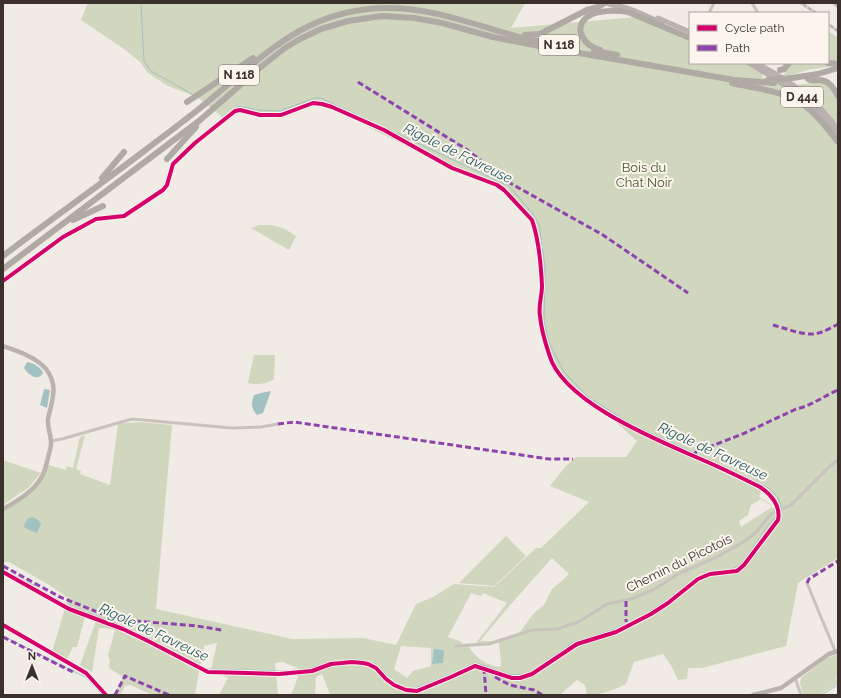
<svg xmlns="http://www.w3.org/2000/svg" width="841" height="698" font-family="Raleway,sans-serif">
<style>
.green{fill:#d1d6bf;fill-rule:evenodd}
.water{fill:#a1c2c1}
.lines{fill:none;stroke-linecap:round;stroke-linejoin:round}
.stream{stroke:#a1c2c1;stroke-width:1}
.street{stroke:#c9c3be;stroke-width:3}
.secondary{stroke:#bab3ae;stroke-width:4.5}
.primary{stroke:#b8b1ad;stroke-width:5}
.highway{stroke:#afaaa4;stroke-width:6}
.rail-casing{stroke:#b1aca8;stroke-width:2.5}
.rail{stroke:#fbf5ee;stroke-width:1;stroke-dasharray:3;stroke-linecap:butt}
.highway-bridge{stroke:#afaaa4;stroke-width:6}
.quiet{stroke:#8e44ad;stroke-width:3;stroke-dasharray:6 3;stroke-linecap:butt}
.cycleway-casing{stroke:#fbf5ee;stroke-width:6}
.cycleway{stroke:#d6006c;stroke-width:4}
.labels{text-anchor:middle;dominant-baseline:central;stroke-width:4;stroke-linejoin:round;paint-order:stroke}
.shield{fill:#fbf5ee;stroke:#756b66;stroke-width:1}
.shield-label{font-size:12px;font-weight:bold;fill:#3b302b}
.park-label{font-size:13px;fill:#4a5a2e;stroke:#fbf5ee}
.street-label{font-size:13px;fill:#3b302b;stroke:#fbf5ee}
.water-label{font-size:14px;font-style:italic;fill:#1f5a5e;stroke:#fbf5ee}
</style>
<rect width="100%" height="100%" fill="#f0ebe5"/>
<g class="green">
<path d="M88 3H525L511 28 636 17 690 40V63H744L763 71 762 77 784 86 823 82 833 89 838 88V558L798 583 786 646 702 668H688L687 679 678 680 672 667 663 654 634 662 626 684C614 690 601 695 587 695L585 685 577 680 562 693V695H330L322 674 316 677 315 695H291L298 677 297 668 283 662 275 663 278 695H219L228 678 220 674H210L217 643 204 646 195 693 199 695H153L130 685 125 686 120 695H114L123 677 109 668 110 660 108 655 115 630 105 628H99L92 672 80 665 96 621 85 616 77 647H73L67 659 52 652 68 598 51 586 9 562H3V510C23 498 43 490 48 465L66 470 67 466 73 468 80 437 85 435 76 469 81 471 80 474 110 485 118 424 138 422 172 425 156 609 292 639 363 638 396 645 416 604 433 597 454 584 494 587 536 548H541L589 502 550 486 566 466 576 457H626L637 441 602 410 572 389 560 375 549 357 540 317 543 305V246L537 228 507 188 470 174 416 149 414 150 329 107C308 101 298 116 279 118 266 119 251 115 238 112L227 121 197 97 168 86 148 73 140 62 124 49 81 20ZM763 486C772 490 776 499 776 509L772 508V505L759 497ZM761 499 772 506V507L741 527 739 521 748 515 751 505ZM552 558 569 574 563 580 552 589 544 605 533 614 520 632 494 641H480L511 604ZM471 593 481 596 483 593 507 603 476 643 462 644V642L448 637ZM499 642 501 663 500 667C486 665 477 659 469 647ZM401 646 431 648V666L413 671 407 678 394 669Z"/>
<path d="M828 31 838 38V62L828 60Z"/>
<path d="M792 63H819L833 66 807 70 795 74 784 76 785 72Z"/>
<path d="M259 225C275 225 282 226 296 236L289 250 251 228Z"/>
<path d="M254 355H275L274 379C268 384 256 385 248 383Z"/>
<path d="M3 460 41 473 28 488 3 505Z"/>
<path d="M506 536 526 556 494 586 459 583Z"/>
<path d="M838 654V676L836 677 838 684 818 695H803L800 683 801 678 825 659Z"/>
</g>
<g class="water">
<path d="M27 362C33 363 41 367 43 373 38 382 28 375 24 368Z"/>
<path d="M44 389 50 390 47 408 40 405Z"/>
<path d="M271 391 263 413 257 415C251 409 251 402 254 395L261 393Z"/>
<path d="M33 517 38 520 41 524 37 533 25 528 24 525 28 518Z"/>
<path d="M434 649 444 650 443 663 432 664Z"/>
</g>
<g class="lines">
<g class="stream">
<path d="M141 3 144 61 151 71 192 94"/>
<path d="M237 106 259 110 280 111 315 98H321L509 186 533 214 539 224 545 267 544 321 549 343 564 372 588 397 631 424 765 486C774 492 780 497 781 508"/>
<path d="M3 570 35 586"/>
<path d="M37 588 70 607 108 620 146 637 206 669 283 671 308 669 326 663 354 659 366 661 376 664 393 682 404 687 414 689 456 672 474 663C494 666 510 681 531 672L572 643 615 629 644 615 670 598 697 577 709 572 732 569 736 567 744 561 767 527 780 511"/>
<path d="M3 636 87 678 102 695"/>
<path d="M821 695 838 685"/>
</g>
<g class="street">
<path d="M752 3 758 13"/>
<path d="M709 13 714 3"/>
<path d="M51 441 62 439 132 419 232 428 261 427 278 424"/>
<path d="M807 583 835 651"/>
<path d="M456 646 489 644 532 630 558 629 580 621 607 604 631 599 655 589 678 574 717 557 745 541 756 532 771 514 791 505 831 465 838 460"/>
<path d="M795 678 801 695"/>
</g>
<g class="secondary">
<path d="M835 3 838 6"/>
<path d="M3 346C17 351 36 357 46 369 59 386 52 400 48 419 47 427 51 434 51 443 51 448 49 453 48 458 46 465 45 472 41 478 34 491 16 502 3 509"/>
<path d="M3 625 86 673 106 695"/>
<path d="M753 695 781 688 829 654 838 651"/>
</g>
<g class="primary">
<path d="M607 3C611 6 614 5 619 6 634 9 648 17 662 23"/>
<path d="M658 18 690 32"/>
<path d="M749 63C786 86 814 100 838 138"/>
<path d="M756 63C788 79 818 100 838 130"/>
</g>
<g class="highway">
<path d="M525 35 540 34 587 10 598 7 605 3"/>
<path d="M600 50C585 46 572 29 587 17 597 10 616 10 628 12L690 38"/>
<path d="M594 51 617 55"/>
<path d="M828 63 838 64"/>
<path d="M780 70 784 69 789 63"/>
<path d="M792 78 818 74 838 68"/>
<path d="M808 79C812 81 814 80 818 80 829 80 833 87 838 96"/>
<path d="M732 83C754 88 783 91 801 103 816 113 827 128 838 142"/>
<path d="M187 102 253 58"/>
<path d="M167 159 196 127"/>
<path d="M102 178 124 152"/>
<path d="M73 220 103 206"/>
<path d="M3 256C51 219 100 185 148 148 169 132 191 116 211 99 267 53 306 10 384 8 428 7 470 23 512 35 528 40 544 42 559 45"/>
<path d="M3 269 199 121 262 66 285 48 300 39 321 29 348 21 382 16 414 18 442 23 493 37 539 46 734 80 774 83"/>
</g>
<defs>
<g id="rail">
<path d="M801 3 816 13"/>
<path d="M828 24 838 31"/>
</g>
</defs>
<use href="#rail" class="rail-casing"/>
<use href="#rail" class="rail"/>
<path class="highway-bridge" d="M768 80 792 78"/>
<g class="quiet">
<path d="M358 82 466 149 510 183 603 235 688 293"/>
<path d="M773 325C785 328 801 335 814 334 822 333 831 328 838 324"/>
<path d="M278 424 294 422 549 459H573"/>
<path d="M693 456 696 452 745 433 796 409C811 406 824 396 838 390"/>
<path d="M3 566 60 597 110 617 136 621 197 626 221 630"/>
<path d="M807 583 809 579 838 561"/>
<path d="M626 601V622"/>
<path d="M3 637 73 672"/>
<path d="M484 668 486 695"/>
<path d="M495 677 510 685 534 690 541 694 540 695"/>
<path d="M115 695 125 676 169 695"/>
</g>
<defs>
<g id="cycleway">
<path d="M3 281 63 237 96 219 124 216 163 190 167 185 173 164 195 143 235 111 240 110 260 115H281L313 103 322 104 332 107 384 130 452 168 497 185 504 190 532 220C539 240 541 264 542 286 542 296 538 306 540 316 541 328 545 342 549 354 562 403 662 442 705 461 724 469 742 478 760 487 771 494 781 506 778 520L744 565 737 571 710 574 698 579 668 603 651 614 616 632 577 644 532 674 520 678H512L475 666 451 677 417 691 406 690 394 685 386 679 376 668 368 664 363 663 352 662 331 664 312 671 279 674 208 672 148 641 123 629 69 609 3 572"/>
<path d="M3 625 86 673 106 695"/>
</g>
</defs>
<use href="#cycleway" class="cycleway-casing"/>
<use href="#cycleway" class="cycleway"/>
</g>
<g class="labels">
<g class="shield">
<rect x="539" y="35" width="40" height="20" rx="3"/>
<rect x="219" y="65" width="40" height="20" rx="3"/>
<rect x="781" y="87" width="42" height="20" rx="3"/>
</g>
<g class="shield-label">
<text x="559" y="45">N 118</text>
<text x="239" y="75">N 118</text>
<text x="802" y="97">D 444</text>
</g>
<g class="park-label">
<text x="644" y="167">Bois du<tspan x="644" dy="15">Chat Noir</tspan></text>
</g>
<g class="street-label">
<text transform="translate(679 563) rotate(-26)">Chemin du Picotois</text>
</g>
<g class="water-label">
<text transform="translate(458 153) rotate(26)">Rigole de Favreuse</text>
<text transform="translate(713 451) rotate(25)">Rigole de Favreuse</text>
<text transform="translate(154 632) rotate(25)">Rigole de Favreuse</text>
</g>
</g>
<rect width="841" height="698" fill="none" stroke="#3b302b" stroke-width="8"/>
<rect x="689" y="12" width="140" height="52" fill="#fbf5ee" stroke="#aea6a0"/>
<rect x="697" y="25" width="20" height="6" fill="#d6006c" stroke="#aea6a0"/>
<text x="725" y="32" font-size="12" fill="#3b302b">Cycle path</text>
<rect x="697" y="45" width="20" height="6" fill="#8e44ad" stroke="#aea6a0"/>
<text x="725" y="52" font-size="12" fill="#3b302b">Path</text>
<g transform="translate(32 666)" stroke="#fbf5ee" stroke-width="3" paint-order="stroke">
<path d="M0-3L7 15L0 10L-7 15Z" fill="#3b302b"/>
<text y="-6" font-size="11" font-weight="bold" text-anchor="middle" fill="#3b302b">N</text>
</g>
</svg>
